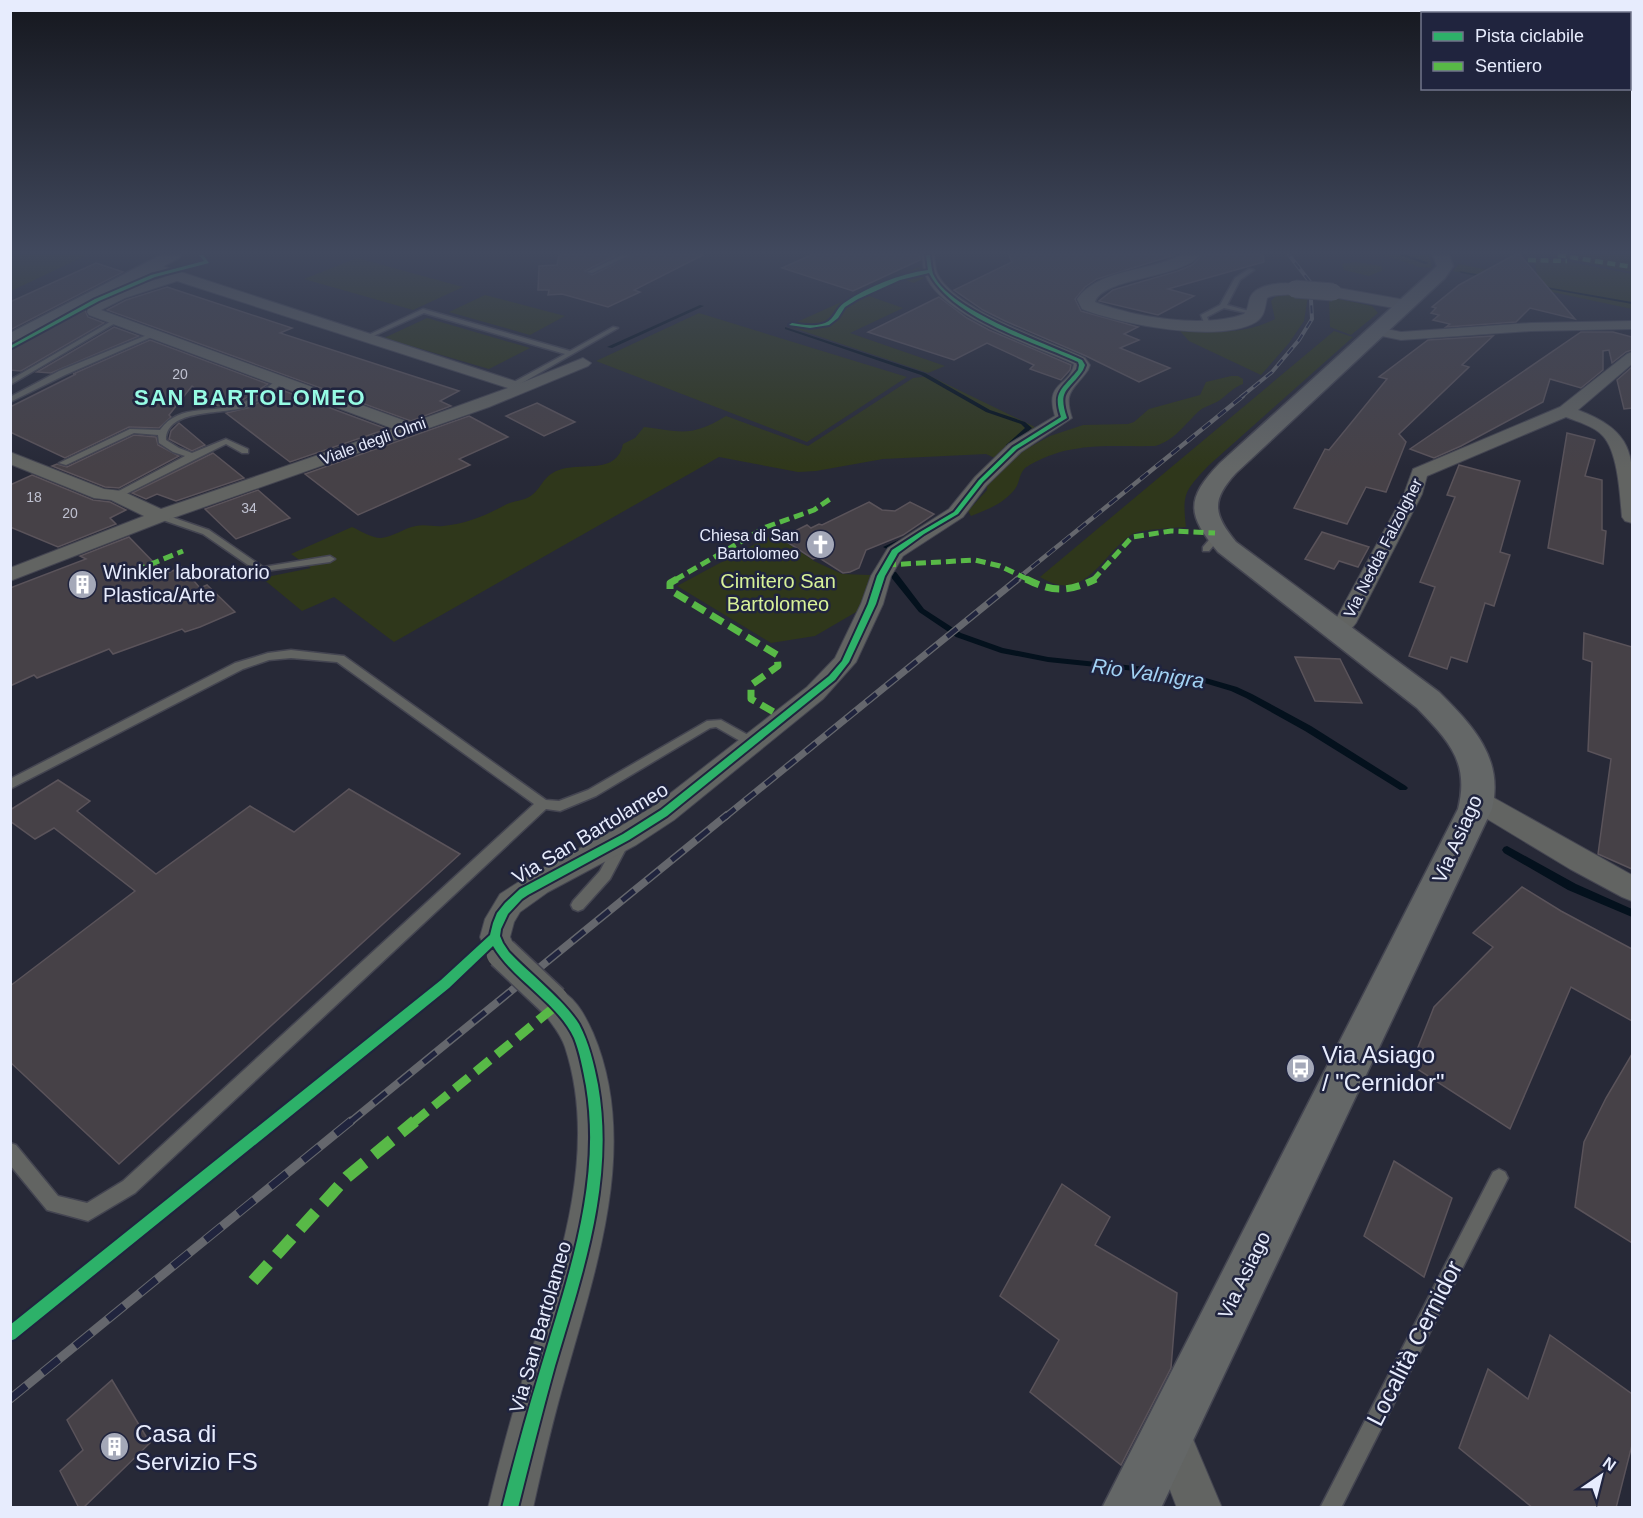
<svg xmlns="http://www.w3.org/2000/svg" width="1643" height="1518" font-family="Arial,sans-serif">
<style>
.green{fill:#2f371b}
.lines{fill:none;stroke-linecap:round;stroke-linejoin:round}
.stream{fill:#04111d;fill-rule:evenodd}
.building{fill:#464147;stroke:#5a535a;stroke-width:1.5}
.service-casing{stroke:#444551;stroke-width:3}
.minor-casing{stroke:#444551;stroke-width:2}
.tertiary-casing{stroke:#444551;stroke-width:2}
.secondary-casing{stroke:#444551;stroke-width:3}
.service{fill:#626462;fill-rule:evenodd}
.minor{fill:#626462;fill-rule:evenodd}
.tertiary{fill:#626462;fill-rule:evenodd}
.secondary{fill:#646767;fill-rule:evenodd}
.rail-far4-casing{stroke:#65676d;stroke-width:4}
.rail-far3-casing{stroke:#65676d;stroke-width:4.5}
.rail-far2-casing{stroke:#65676d;stroke-width:7}
.rail-far1-casing{stroke:#65676d;stroke-width:8}
.rail-casing{stroke:#65676d;stroke-width:9}
.rail-far4{stroke:#20243e;stroke-width:2;stroke-dasharray:8;stroke-linecap:butt}
.rail-far3{stroke:#20243e;stroke-width:3;stroke-dasharray:10;stroke-linecap:butt}
.rail-far2{stroke:#20243e;stroke-width:4.5;stroke-dasharray:13;stroke-linecap:butt}
.rail-far1{stroke:#20243e;stroke-width:5;stroke-dasharray:16;stroke-linecap:butt}
.rail{stroke:#20243e;stroke-width:7;stroke-dasharray:21;stroke-linecap:butt}
.minor-bridge-casing{stroke:#444551;stroke-width:34;stroke-linecap:butt}
.tertiary-bridge-casing{stroke:#444551;stroke-width:19;stroke-linecap:butt}
.minor-bridge{stroke:#626462;stroke-width:31}
.tertiary-bridge{stroke:#626462;stroke-width:17}
.quiet-far4{stroke:#58b947;stroke-width:4.5;stroke-dasharray:8 4.5;stroke-linecap:butt}
.quiet-far3{stroke:#58b947;stroke-width:5;stroke-dasharray:10 5;stroke-linecap:butt}
.quiet-far2{stroke:#58b947;stroke-width:7;stroke-dasharray:14 7;stroke-linecap:butt}
.quiet-far1{stroke:#58b947;stroke-width:9;stroke-dasharray:18 9;stroke-linecap:butt}
.quiet{stroke:#58b947;stroke-width:12;stroke-dasharray:23 12;stroke-linecap:butt}
.cycleway-casing{stroke:#20243e;stroke-width:4}
.cycleway{fill:#2db169;fill-rule:evenodd}
.labels{text-anchor:middle;dominant-baseline:central;stroke-width:5;stroke-linejoin:round;paint-order:stroke}
.far-number-label{font-size:14px;fill:#bfc1d0}
.far-street-label{font-size:16px;fill:#e7ecfd;stroke:#20243e}
.far-poi-label{font-size:16px;fill:#e7ecfd;stroke:#20243e;text-anchor:end}
.poi-label{font-size:20px;fill:#e7ecfd;stroke:#20243e;text-anchor:start}
.park-label{font-size:20px;fill:#d7f198;stroke:#20243e}
.street-label{font-size:20px;fill:#e7ecfd;stroke:#20243e}
.water-label{font-size:21px;font-style:italic;fill:#a2d2f4;stroke:#20243e}
.far-district-label{font-size:22px;font-weight:bold;letter-spacing:1.5px;fill:#96fbe4;stroke:#20243e}
.near-poi-label{font-size:24px;fill:#e7ecfd;stroke:#20243e;text-anchor:start}
.near-street-label{font-size:24px;fill:#e7ecfd;stroke:#20243e}
</style>
<rect width="100%" height="100%" fill="#272937"/>
<g class="green">
<path d="M11 255H87L11 291Z"/>
<path d="M1383 255H1429L1432 268 1420 267Z"/>
<path d="M1547 255H1632V272Z"/>
<path d="M357 258 463 287 413 310 304 279Z"/>
<path d="M1534 259 1566 261 1632 274V309L1453 271 1459 264 1498 272 1537 274Z"/>
<path d="M1356 262 1381 266 1383 270 1369 276 1344 270 1342 264Z"/>
<path d="M919 267 924 278 914 283 905 280 869 296 903 308 850 333 945 366 928 373 788 326Z"/>
<path d="M1285 293 1308 296 1304 321 1289 343 1261 375 1189 341 1179 330C1212 332 1244 335 1275 319L1271 301 1276 296Z"/>
<path d="M485 295 565 316 530 335 449 312Z"/>
<path d="M1329 297 1372 306 1378 313 1351 335 1330 327Z"/>
<path d="M699 313 907 377 807 442 596 361Z"/>
<path d="M427 318 530 348 489 369 384 338Z"/>
<path d="M1334 331 1353 337 1208 466C1185 491 1182 493 1186 527 1174 528 1140 529 1131 535 1100 556 1085 605 1040 577Z"/>
<path d="M930 376 1037 428 997 459 986 454 883 459 816 471 798 472 719 457 394 642 334 597 302 611 262 578 311 568 291 554 352 527C361 531 371 538 381 538 393 537 404 528 416 526 425 524 434 527 443 526 466 524 487 515 507 504 514 501 522 501 529 497 543 489 541 475 562 469 584 463 617 474 623 444L635 438 644 427C682 432 692 437 726 416L808 446 913 378Z"/>
<path d="M1231 376H1238L1243 379V384C1234 387 1228 394 1220 400 1214 404 1205 406 1199 411 1185 424 1174 441 1155 446 1107 447 1067 441 1025 468 1019 474 1020 482 1015 489 1002 505 988 509 971 516L968 511 987 490V485L1012 457 1050 436 1083 425 1128 424 1134 422 1149 409 1200 395 1206 382Z"/>
<path d="M774 534 814 561 842 574 870 575 863 608 815 636 771 643 677 586Z"/>
</g>
<g class="lines">
<g class="stream">
<path d="M1400 255H1407L1429 263 1425 264Z"/>
<path d="M1459 271 1488 276 1490 277 1488 278 1461 273Z"/>
<path d="M1535 285 1632 302V304L1537 287 1535 286Z"/>
<path d="M700 305 704 306 612 348 607 347Z"/>
<path d="M785 327 925 373 990 410 1025 422 1032 428 1010 447H1006V445L1025 428 1021 424 986 412 921 375 785 329Z"/>
<path d="M907 536 910 538 909 539 889 548 887 549 883 547Z"/>
<path d="M890 572H896L924 609 961 633 1003 648 1048 657 1145 667 1192 674 1237 687 1252 694 1311 726 1406 786 1408 788 1406 790H1400L1305 731 1246 698 1231 691 1191 679 1145 672 1048 662 1001 653 956 637 919 612 890 576Z"/>
<path d="M1507 846 1576 884 1632 909V917L1568 890 1504 853 1502 850 1504 847Z"/>
</g>
</g>
<g class="building">
<path d="M559 255H617L585 271 592 275 632 255H703L634 290 640 292 608 307 562 294 548 295 549 290H538L539 266 557 265Z"/>
<path d="M811 255H920V260L853 291 782 268Z"/>
<path d="M1009 255H1175L1097 279 1085 287 1075 299 1081 311 1138 327 1124 334 1139 340 1120 348 1170 368 1139 382 1086 356 1005 321 983 310 954 290 1012 262Z"/>
<path d="M1202 255H1263L1264 262 1168 289 1194 296 1158 315 1099 301 1113 290 1178 271 1192 265Z"/>
<path d="M1514 255H1520L1575 319 1530 308 1516 322 1446 327 1450 324 1433 320 1439 315 1431 313 1436 308 1432 307 1459 285Z"/>
<path d="M96 263 123 272 10 330V302Z"/>
<path d="M167 287 292 328 280 333 459 391 440 401 451 406 411 421 107 310 126 300Z"/>
<path d="M939 297 967 318 989 330 1071 365 1070 370 1061 380 1030 369 1034 365 987 343 954 360 868 332Z"/>
<path d="M85 310 88 317 104 323 21 371 10 370V349Z"/>
<path d="M114 327 139 336 51 373 37 372Z"/>
<path d="M1581 332H1613L1632 337V350L1626 352 1612 363 1609 350 1603 351V370L1581 388 1550 379 1543 402 1461 446 1434 458 1410 449Z"/>
<path d="M1493 336 1462 365 1469 367 1399 434 1406 442 1386 492 1366 487 1347 524 1294 508 1325 449 1329 450 1387 379 1379 377 1428 340Z"/>
<path d="M150 340 268 384 241 401 218 406 192 386 169 415 171 417 159 428 129 427 65 458 10 432V407L76 374H73Z"/>
<path d="M1632 367V408L1624 409 1617 380Z"/>
<path d="M279 389 387 429 290 462 226 413 251 407Z"/>
<path d="M537 403 575 422 544 436 506 416Z"/>
<path d="M469 416 508 437 459 459 470 465 358 515 305 474Z"/>
<path d="M179 423 205 445 192 451 169 439 171 431Z"/>
<path d="M1567 433 1595 440 1585 476 1602 480V530L1606 531 1603 564 1548 548Z"/>
<path d="M134 435 156 437 158 445 179 456 119 488 105 487 52 466 57 464 67 467Z"/>
<path d="M213 453 244 478 176 501 157 494 146 499 132 493Z"/>
<path d="M1459 465 1520 481 1500 552 1510 555 1494 606 1485 603 1467 662 1451 657 1447 669 1409 656 1435 587 1420 582 1455 497 1447 495Z"/>
<path d="M32 475 93 500 110 502 126 510 110 518 116 524 58 547 10 527V485Z"/>
<path d="M258 490 290 518 236 539 205 509Z"/>
<path d="M869 502 882 510 895 511 910 502 934 514 903 535 866 550 859 568 850 572 843 573 818 557 813 559 781 538 807 525 811 528 819 524 822 525Z"/>
<path d="M1322 532 1369 547 1358 567 1339 561 1334 569 1305 559Z"/>
<path d="M129 537 165 574 182 567 200 588 207 585 235 612 200 627 185 632 182 629 113 654 109 649 37 678 34 675 10 686V588L86 559 80 556Z"/>
<path d="M1584 633 1632 647V869L1598 854 1611 759 1588 751 1592 662 1583 659Z"/>
<path d="M1295 657 1340 659 1362 703 1315 701Z"/>
<path d="M58 780 90 801 77 811 156 874 250 806 294 832 349 789 460 854 119 1164 10 1062V986L135 891 54 828 35 839 10 821V810Z"/>
<path d="M1522 887 1561 911 1632 949V1021L1571 987 1510 1129 1411 1065 1434 1007 1493 947 1473 933Z"/>
<path d="M1632 1054V1243L1575 1207 1584 1142 1606 1098Z"/>
<path d="M1394 1161 1452 1198 1424 1277 1364 1236Z"/>
<path d="M1062 1184 1110 1217 1095 1245 1177 1293 1171 1368 1121 1465 1030 1392 1059 1340 1000 1296Z"/>
<path d="M1550 1335 1632 1394V1445L1616 1508H1533L1459 1448 1488 1369 1528 1399Z"/>
<path d="M112 1380 150 1443 83 1508H79L60 1471 83 1450 67 1420Z"/>
</g>
<g class="lines">
<defs>
<g id="service">
<path d="M622 255H630L592 273 587 272Z"/>
<path d="M1249 269 1254 270 1240 280 1227 305 1256 313V315L1224 308 1207 317 1210 324 1205 325 1201 315 1220 305 1235 278Z"/>
<path d="M423 309 570 351 613 327 618 328 515 387 511 385 512 383 565 354 424 313 367 339 362 338Z"/>
<path d="M115 319 118 321 117 322 10 385V380Z"/>
<path d="M152 333 155 335 154 336 65 375 10 402V397L59 371Z"/>
<path d="M277 380 284 382C273 391 258 402 245 407 223 415 166 408 166 440L179 448 192 453 226 439 248 449V453H242L226 444 116 499 113 498V494L185 456 173 452 159 443 158 435 134 433 66 465 59 463 130 429 160 430C180 402 213 415 242 403 254 398 266 388 277 380Z"/>
<path d="M160 513 209 530 263 567 330 556 335 559 330 562 258 572 203 534 157 518V514Z"/>
<path d="M1217 533 1220 534V538L1209 551H1203V547L1214 534Z"/>
<path d="M291 650 344 656 546 800 559 801 588 790 707 721 721 720 757 740 759 743 753 747 749 746 716 727 710 728 596 796 560 811 546 809 135 1193 88 1221 47 1210 10 1165V1143L16 1145 58 1196 87 1203 123 1181 534 804 337 662 291 658 269 660 243 669 10 789V779L235 663 268 653Z"/>
<path d="M622 838 627 839 629 843 610 879 583 909 578 911 573 909 571 905 573 901 600 871 617 839Z"/>
<path d="M1499 1169 1505 1172 1508 1178 1505 1184 1341 1508H1320L1493 1172Z"/>
</g>
<g id="minor">
<path d="M922 255H934C935 261 935 268 937 273 953 310 1050 341 1085 358L1090 365 1088 370C1074 390 1063 391 1072 418L1021 452 987 485 963 517 903 556 891 576 883 604 856 662 823 699 674 820 636 845 548 892 520 912 514 922 510 937 517 953 513 962 502 966 491 962 480 937 485 919 500 894 528 876 616 829 654 806 807 687 835 658 861 604 871 576 888 548 949 509 975 477 1009 444 1055 416C1044 381 1070 387 1074 364 1035 346 940 316 925 274 923 268 923 261 922 255Z"/>
<path d="M150 262 521 383 578 360 583 358 591 363 588 366 489 407 167 520 10 581V568L144 516 111 500 94 498 10 464V452L104 489 122 491 161 509 394 429 89 315 87 312 90 304 115 292 165 277 145 269 144 266 145 263ZM177 281 508 388 411 423 101 310 125 298Z"/>
<path d="M1632 321V329L1531 331 1401 340 1372 334 1370 331 1377 327 1401 332 1531 323Z"/>
<path d="M1632 352V364L1578 410C1642 434 1632 463 1632 523L1625 521 1622 517C1620 495 1618 452 1603 436 1594 426 1578 422 1566 417L1427 476 1422 494 1356 623C1349 633 1337 638 1325 635L1322 630 1325 625 1336 619 1404 494 1413 469 1560 407 1627 354Z"/>
<path d="M1478 791 1487 794 1632 875V901L1622 897 1570 869 1469 808 1465 801 1469 794Z"/>
<path d="M553 987C574 994 584 1013 593 1033 640 1143 596 1268 566 1375 553 1419 543 1463 533 1508H488C499 1462 511 1417 525 1372 557 1269 600 1154 565 1047 559 1029 545 1018 537 1001L542 991Z"/>
<path d="M1169 1412 1184 1418 1222 1508H1177L1148 1433 1154 1418Z"/>
</g>
<g id="tertiary">
<path d="M1181 255H1200C1181 279 1103 277 1095 302 1134 317 1203 329 1244 314 1250 308 1247 299 1253 293 1262 283 1295 279 1303 289 1294 298 1278 292 1267 298 1265 307 1265 316 1256 322 1219 344 1120 324 1082 309L1077 299C1099 268 1149 272 1181 255Z"/>
<path d="M1333 287 1405 300 1411 301 1414 305 1411 309 1405 310 1327 296 1325 292 1327 288Z"/>
</g>
<g id="secondary">
<path d="M161 255H181L179 258 10 347V333Z"/>
<path d="M1433 255H1449L1453 266 1445 278 1236 473C1211 500 1213 514 1236 542L1439 692C1473 726 1504 758 1492 809L1161 1508H1102L1458 809C1470 762 1448 740 1417 708L1218 552C1187 515 1185 499 1220 463L1433 270 1437 266Z"/>
</g>
</defs>
<use href="#service" class="service-casing"/>
<use href="#minor" class="minor-casing"/>
<use href="#tertiary" class="tertiary-casing"/>
<use href="#secondary" class="secondary-casing"/>
<use href="#service" class="service"/>
<use href="#minor" class="minor"/>
<use href="#tertiary" class="tertiary"/>
<use href="#secondary" class="secondary"/>
<defs>
<path id="rail-far4" d="M1241 397 1272 372 1299 340 1312 319 1310 282 1289 255"/>
<path id="rail-far3" d="M1016 580 1243 396"/>
<path id="rail-far2" d="M725 817 1018 579"/>
<path id="rail-far1" d="M349 1123 727 815"/>
<path id="rail" d="M10 1399 351 1121"/>
</defs>
<use href="#rail-far4" class="rail-far4-casing"/>
<use href="#rail-far3" class="rail-far3-casing"/>
<use href="#rail-far2" class="rail-far2-casing"/>
<use href="#rail-far1" class="rail-far1-casing"/>
<use href="#rail" class="rail-casing"/>
<use href="#rail-far4" class="rail-far4"/>
<use href="#rail-far3" class="rail-far3"/>
<use href="#rail-far2" class="rail-far2"/>
<use href="#rail-far1" class="rail-far1"/>
<use href="#rail" class="rail"/>
<defs>
<path id="minor-bridge" d="M502 953 553 1001"/>
<path id="tertiary-bridge" d="M1295 289 1333 292"/>
</defs>
<use href="#minor-bridge" class="minor-bridge-casing"/>
<use href="#tertiary-bridge" class="tertiary-bridge-casing"/>
<use href="#minor-bridge" class="minor-bridge"/>
<use href="#tertiary-bridge" class="tertiary-bridge"/>
<g class="quiet-far4">
<path d="M1558 255 1632 267"/>
<path d="M1528 260 1567 261"/>
</g>
<g class="quiet-far3">
<path d="M886 565 975 560 1000 566 1029 580"/>
<path d="M122 576 183 551"/>
<path d="M675 580 766 527 814 510 833 497"/>
<path d="M1093 580 1132 537 1171 531 1215 533"/>
</g>
<g class="quiet-far2">
<path d="M677 579 670 583V590L777 655 778 666 751 685V699L784 718"/>
<path d="M1026 579C1054 593 1068 592 1096 579"/>
</g>
<path class="quiet-far1" d="M413 1123 557 1005"/>
<path class="quiet" d="M253 1281 347 1177 415 1121"/>
<defs>
<g id="cycleway">
<path d="M199 255H203L209 263 155 277 99 301 10 349V346L95 299 151 275 204 261Z"/>
<path d="M926 255H930C931 261 931 268 933 274 949 311 1046 343 1082 360L1085 365 1083 370C1069 391 1057 389 1067 418L1017 449 983 482 958 514 924 534 898 553 885 576 876 604 849 662 835 680 667 816 629 840 528 895 522 899 508 914 501 929 500 936 503 943 509 952C530 974 564 1000 579 1024 589 1043 594 1064 598 1085 615 1182 582 1275 555 1366 542 1413 530 1460 518 1508H502C514 1460 527 1413 541 1367 568 1276 602 1183 586 1086 583 1070 580 1053 574 1038 558 1003 513 980 493 946L449 988 15 1339 10 1341V1325L441 980 490 935 493 923 497 913 505 903 520 889 623 834 661 810 829 676 842 661 868 604 877 576 892 550 920 532 954 512 979 480 1013 447 1061 417C1052 391 1063 389 1078 370L1079 365 1078 362C1032 341 953 319 929 273L900 280 858 299 845 307 838 318 829 325 810 328 789 325 792 323C802 325 815 327 825 323 835 319 836 308 844 303 869 286 899 274 928 270Z"/>
</g>
</defs>
<use href="#cycleway" class="cycleway-casing"/>
<use href="#cycleway" class="cycleway"/>
</g>
<linearGradient id="sky" x2="0" y2="1"><stop stop-color="#15171e"/><stop offset="0.54" stop-color="#41495e"/><stop offset="1" stop-color="#41495e" stop-opacity="0"/></linearGradient>
<rect width="1643" height="468" fill="url(#sky)"/>
<defs>
<symbol id="church-disc" viewBox="-11 -11 22 22"><circle r="9.5" fill="#a4a8b8" stroke="#20243e"/><path d="M-1.2-6h2.4v3.5h3.3v2.4h-3.3V6h-2.4V-.1h-3.3v-2.4h3.3Z" fill="#fff"/></symbol>
<symbol id="building-disc" viewBox="-11 -11 22 22"><circle r="9.5" fill="#a4a8b8" stroke="#20243e"/><path d="M-4-6H4V6H1V3H-1V6H-4ZM-2.5-4.3h1.7v1.8h-1.7ZM.8-4.3h1.7v1.8H.8ZM-2.5-1h1.7V.8h-1.7ZM.8-1h1.7V.8H.8Z" fill="#fff"/></symbol>
<symbol id="bus-disc" viewBox="-11 -11 22 22"><circle r="9.5" fill="#a4a8b8" stroke="#20243e"/><path d="M-5-6H5V4H4V6H2V4H-2V6H-4V4H-5ZM-3.5-4V0h7V-4ZM-3.5 1.2v1.5H-2V1.2ZM2 1.2v1.5H3.5V1.2Z" fill="#fff"/></symbol>
</defs>
<g fill-rule="evenodd">
<use href="#church-disc" x="804" y="528" width="33" height="33"/>
<use href="#building-disc" x="66" y="568" width="33" height="33"/>
<use href="#bus-disc" x="1284" y="1052" width="33" height="33"/>
<use href="#building-disc" x="98" y="1430" width="33" height="33"/>
</g>
<g class="labels">
<g class="far-number-label">
<text x="180" y="374">20</text>
<text x="34" y="497">18</text>
<text x="249" y="508">34</text>
<text x="70" y="513">20</text>
</g>
<g class="far-street-label">
<text transform="translate(373 441) rotate(-20)">Viale degli Olmi</text>
<text transform="translate(1383 548) rotate(-63)">Via Nedda Falzolgher</text>
</g>
<g class="far-poi-label">
<text x="799" y="535">Chiesa di San<tspan x="799" dy="18">Bartolomeo</tspan></text>
</g>
<g class="poi-label">
<text x="103" y="572">Winkler laboratorio<tspan x="103" dy="23">Plastica/Arte</tspan></text>
</g>
<g class="park-label">
<text x="778" y="581">Cimitero San<tspan x="778" dy="23">Bartolomeo</tspan></text>
</g>
<g class="street-label">
<text transform="translate(590 833) rotate(-31)">Via San Bartolameo</text>
<text transform="translate(1457 839) rotate(-66)">Via Asiago</text>
<text transform="translate(1244 1275) rotate(-64)">Via Asiago</text>
<text transform="translate(540 1327) rotate(-74)">Via San Bartolameo</text>
</g>
<g class="water-label">
<text transform="translate(1148 673) rotate(8)">Rio Valnigra</text>
</g>
<g class="far-district-label">
<text x="250" y="397">SAN BARTOLOMEO</text>
</g>
<g class="near-poi-label">
<text x="1322" y="1054">Via Asiago<tspan x="1322" dy="28">/ "Cernidor"</tspan></text>
<text x="135" y="1433">Casa di<tspan x="135" dy="28">Servizio FS</tspan></text>
</g>
<g class="near-street-label">
<text transform="translate(1414 1343) rotate(-63)">Località Cernidor</text>
</g>
</g>
<rect width="1643" height="1518" fill="none" stroke="#e7ecfd" stroke-width="24"/>
<rect x="1421" y="12" width="210" height="78" fill="#20243e" stroke="#70748a" stroke-width="1.5"/>
<rect x="1433" y="32" width="30" height="9" fill="#2db169" stroke="#70748a" stroke-width="1.5"/>
<text x="1475" y="42" font-size="18" fill="#e7ecfd">Pista ciclabile</text>
<rect x="1433" y="62" width="30" height="9" fill="#58b947" stroke="#70748a" stroke-width="1.5"/>
<text x="1475" y="72" font-size="18" fill="#e7ecfd">Sentiero</text>
<g transform="translate(1601 1476) rotate(35)" stroke="#20243e" stroke-width="4.5" paint-order="stroke">
<path d="M0-4.5L10 22L0 15L-10 22Z" fill="#e7ecfd"/>
<text y="-9" font-size="16" font-weight="bold" text-anchor="middle" fill="#e7ecfd">N</text>
</g>
</svg>
